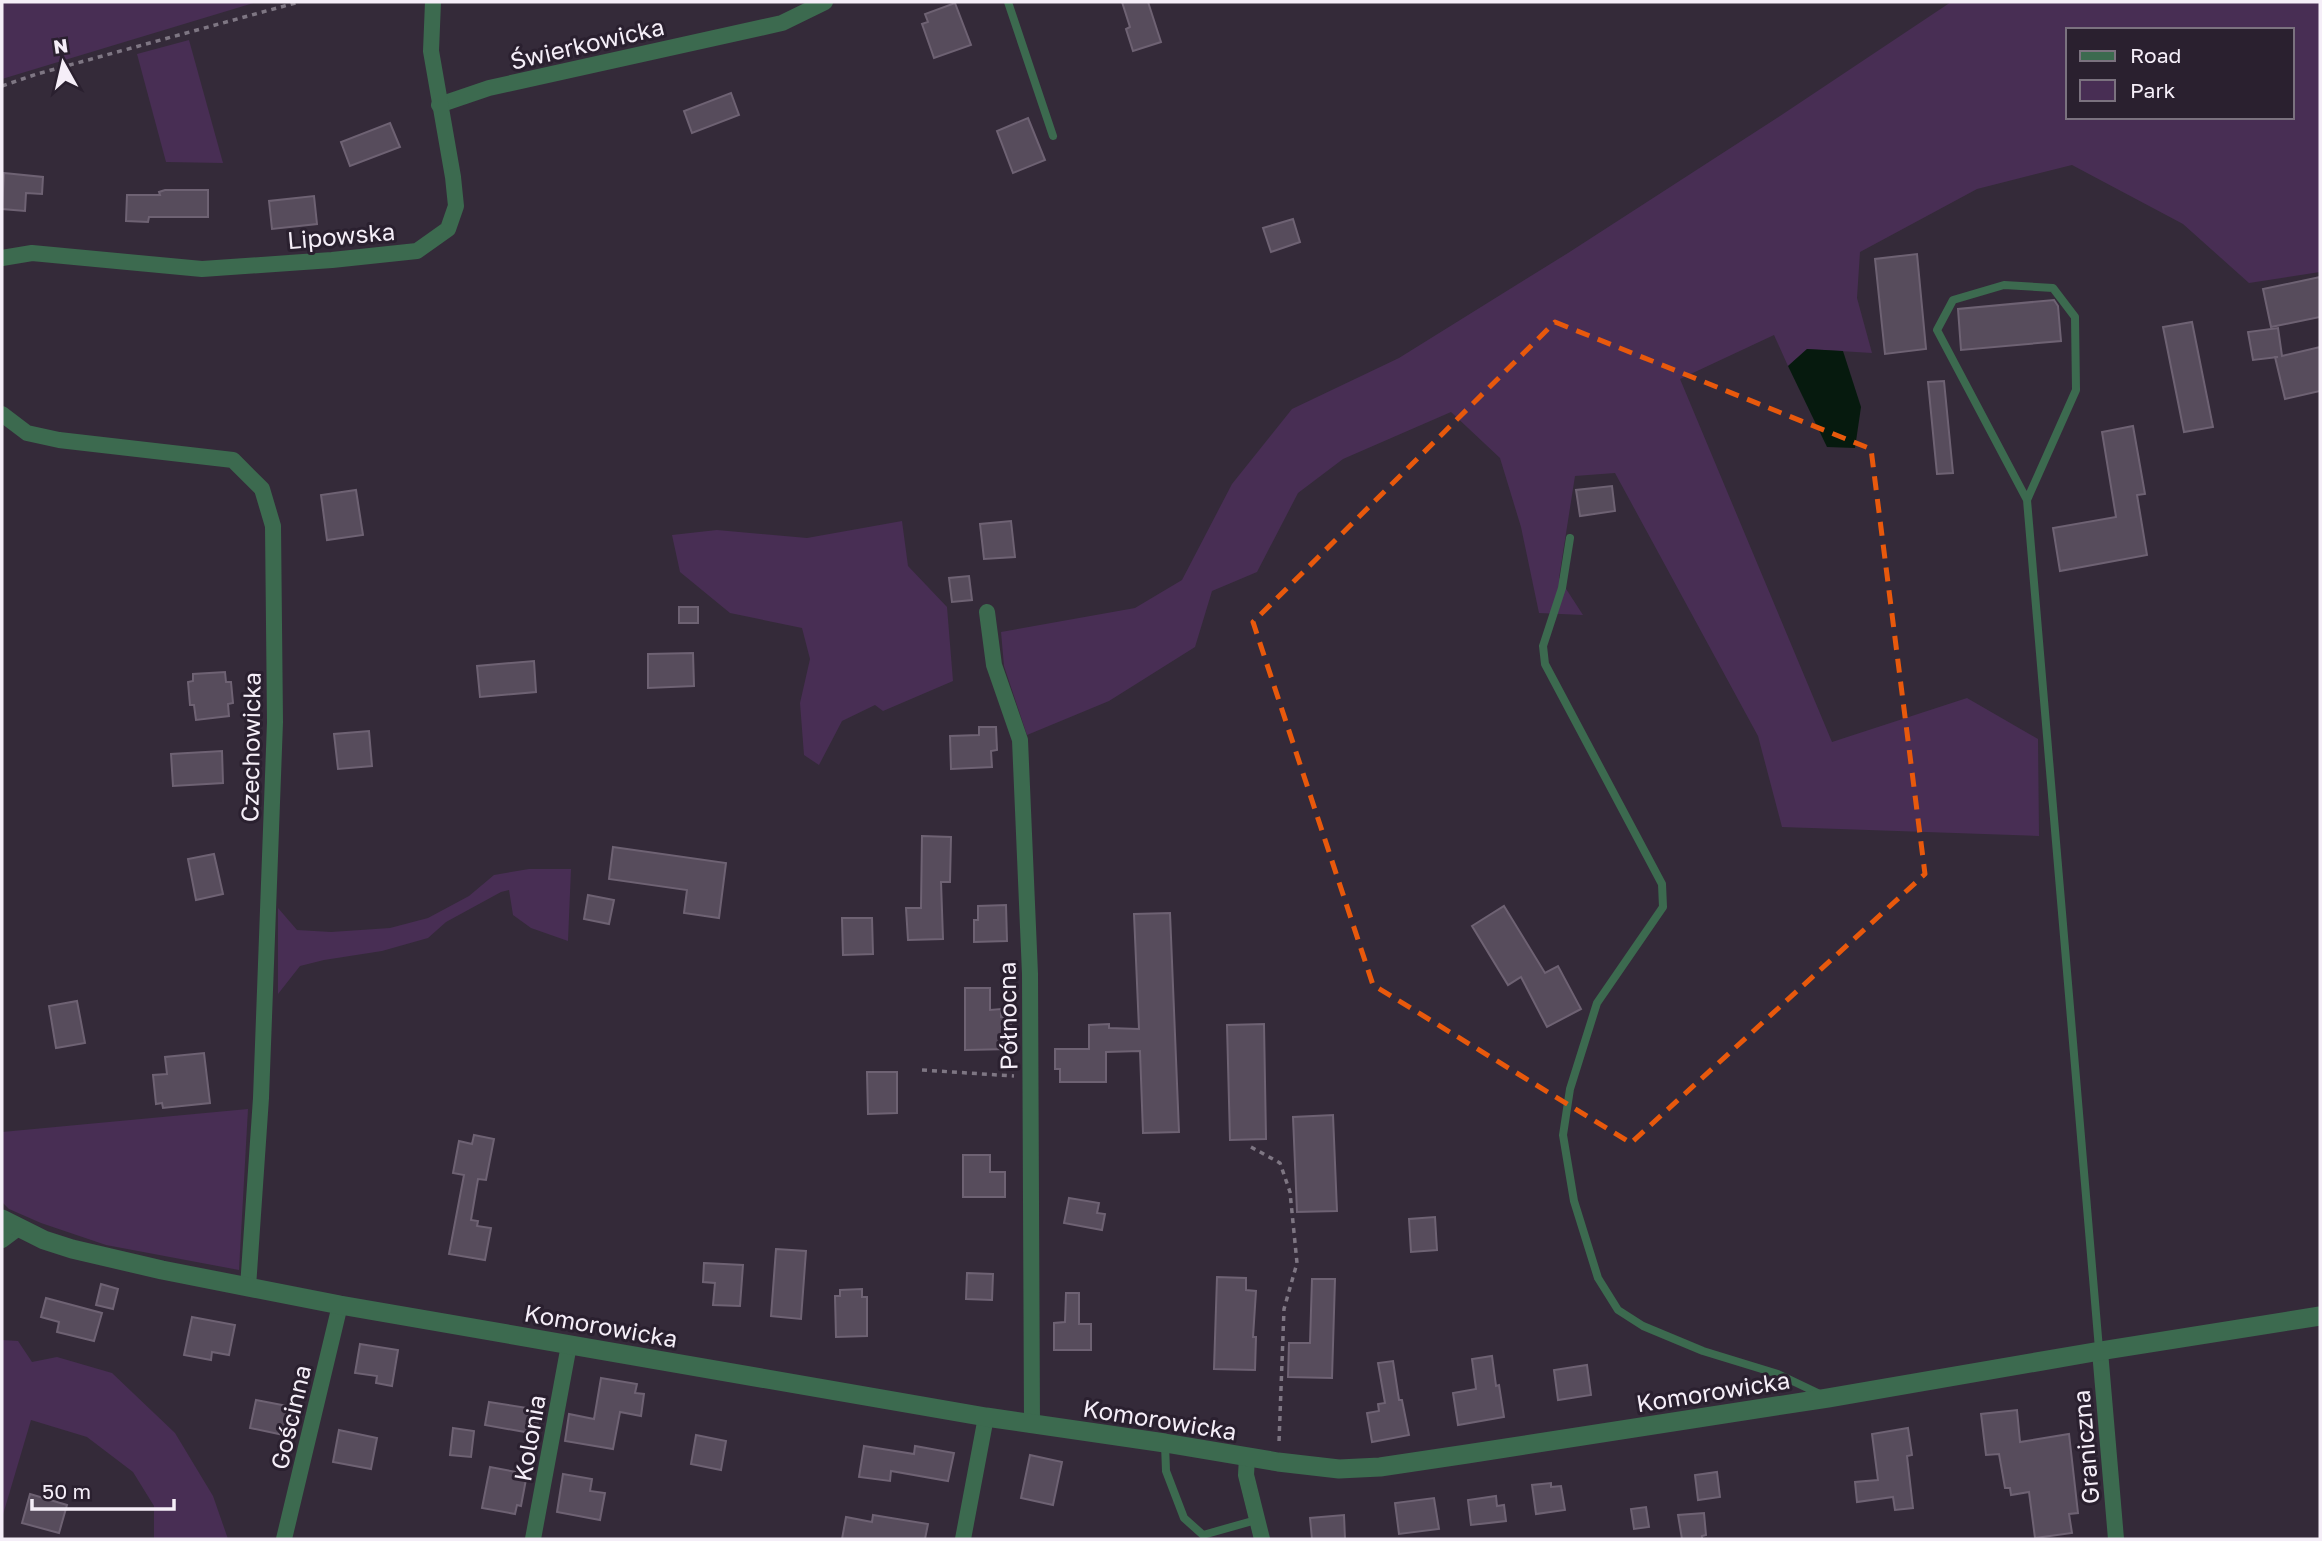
<svg xmlns="http://www.w3.org/2000/svg" width="2322" height="1541" font-family="'Golos Text',sans-serif">
<style>
.green{fill:#482e54;fill-rule:evenodd}
.water{fill:#061a0e}
.building{fill:#574c5c;stroke:#6e6273;stroke-width:2}
.lines{fill:none;stroke-linecap:round;stroke-linejoin:round}
.path{stroke:#7e7683;stroke-width:3.5;stroke-dasharray:5 5;stroke-linecap:butt}
.service{stroke:#3c6a4f;stroke-width:8}
.minor{stroke:#3c6a4f;stroke-width:16}
.tertiary{stroke:#3c6a4f;stroke-width:19}
.marked{fill:none;stroke:#e8590c;stroke-width:5;stroke-dasharray:14 9;stroke-linejoin:round}
.labels{text-anchor:middle;dominant-baseline:central;stroke-width:6;stroke-linejoin:round;paint-order:stroke}
.street-label{font-size:24px;fill:#f5eef8;stroke:#2a202f}
</style>
<rect width="100%" height="100%" fill="#342a39"/>
<g class="green">
<path d="M2 2H257L2 79Z"/>
<path d="M1951 2H2320V272L2249 283 2183 224 2072 165 1977 189 1860 252 1857 298 1872 353 1807 349 1788 366 1774 335 1680 379 1832 742 1967 698 2038 739 2039 836 1782 827 1758 736 1615 473 1575 476 1559 578 1583 615 1539 613 1521 527 1500 458 1451 412 1343 459 1298 493 1257 572 1212 591 1195 647 1109 701 1027 735 1004 666 1001 632 1135 608 1182 580 1232 484 1292 409 1399 358 1568 253 1780 116ZM2068 30H2292V117H2068Z"/>
<path d="M189 40 223 163 166 162 137 54Z"/>
<path d="M902 521 908 566 947 607 953 681 883 711 875 705 842 721 819 765 804 755 800 703 810 659 802 628 730 613 680 572 672 535 717 530 807 538Z"/>
<path d="M529 869H571L568 941 531 928 513 915 509 890 501 892 446 922 428 938 382 951 324 960 300 966 278 994V908L297 930 331 932 390 928 428 918 469 896 494 875Z"/>
<path d="M248 1109 239 1270 106 1245 41 1223 9 1209 2 1202V1132Z"/>
<path d="M2 1340 18 1341 32 1362 57 1357 112 1373 175 1433 213 1496 228 1539H154V1506L133 1472 87 1437 31 1420 2 1518Z"/>
</g>
<path class="water" d="M1807 349 1843 351 1861 407 1855 448 1827 447 1788 366Z"/>
<g class="building">
<path d="M1122 2H1148L1161 42 1133 51 1126 29 1130 27Z"/>
<path d="M955 3 971 45 934 58 922 24 928 22 925 14Z"/>
<path d="M731 93 739 115 692 133 684 111Z"/>
<path d="M1028 118 1045 160 1013 173 997 131Z"/>
<path d="M390 123 400 147 350 166 341 142Z"/>
<path d="M4 173 43 177 42 194 26 193 25 211 2 209Z"/>
<path d="M165 190H208V217H149L148 222 126 221 127 195H160L159 192Z"/>
<path d="M314 196 317 224 272 229 269 201Z"/>
<path d="M1293 219 1300 242 1271 252 1263 228Z"/>
<path d="M1917 254 1926 349 1885 354 1875 259Z"/>
<path d="M2320 277V317L2271 327 2263 289Z"/>
<path d="M2054 300 2058 306 2061 341 1961 350 1958 309Z"/>
<path d="M2192 322 2213 427 2184 432 2163 327Z"/>
<path d="M2278 328 2282 356 2320 347V391L2285 399 2275 357H2278L2253 360 2248 332Z"/>
<path d="M1944 381 1953 473 1937 474 1928 382Z"/>
<path d="M2133 426 2145 494 2137 495 2147 555 2060 571 2053 528 2116 517 2102 432Z"/>
<path d="M1612 486 1615 511 1580 516 1576 490Z"/>
<path d="M356 490 363 535 327 540 321 495Z"/>
<path d="M1011 521 1015 557 984 559 980 524Z"/>
<path d="M969 576 972 600 952 602 949 578Z"/>
<rect x="679" y="607" width="19" height="16"/>
<path d="M693 653 694 686 648 688V654Z"/>
<path d="M534 661 536 692 480 697 477 666Z"/>
<path d="M225 672 226 682H231L233 703 228 704 229 716 196 720 194 705H190L188 682 193 681V674Z"/>
<path d="M979 727H996L997 750 991 751 992 767 951 769 950 736 979 735Z"/>
<path d="M369 731 372 766 338 769 334 734Z"/>
<path d="M222 751 223 783 173 786 171 754Z"/>
<path d="M922 836 951 837 950 882H941L943 939 908 940 906 908H921Z"/>
<path d="M613 847 726 863 719 918 684 913 687 890 609 879Z"/>
<path d="M214 854 223 894 196 900 188 859Z"/>
<path d="M588 895 614 900 609 924 584 919Z"/>
<path d="M1006 905 1007 941 974 942V920H978V906Z"/>
<path d="M1504 906 1545 973 1558 966 1581 1009 1547 1027 1521 977 1508 985 1472 926Z"/>
<path d="M1170 913 1179 1132 1143 1133 1140 1051 1106 1052V1082H1060V1069H1055V1049H1089V1025L1109 1024V1028L1139 1029 1134 914Z"/>
<path d="M842 918H872L873 954 843 955Z"/>
<path d="M965 988H990V1010L1001 1009V1017H1011V1049L965 1050Z"/>
<path d="M77 1001 85 1043 56 1048 49 1006Z"/>
<path d="M1264 1024 1266 1139 1230 1140 1227 1025Z"/>
<path d="M204 1053 210 1103 163 1108 162 1103 156 1104 153 1075 167 1074 165 1057Z"/>
<path d="M867 1072H897V1113L868 1114Z"/>
<path d="M1333 1115 1337 1211 1297 1212 1293 1117Z"/>
<path d="M474 1135 494 1139 486 1180 478 1179 471 1220 478 1221 477 1226 491 1228 485 1260 449 1254 464 1175 453 1173 459 1141 472 1144Z"/>
<path d="M963 1155H990V1172H1005V1197H963Z"/>
<path d="M1069 1198 1099 1203 1097 1213 1105 1214 1102 1230 1064 1223Z"/>
<path d="M1435 1217 1437 1250 1411 1252 1409 1219Z"/>
<path d="M776 1249 806 1251 801 1319 771 1316Z"/>
<path d="M704 1263 743 1265 740 1306 713 1305 715 1283 703 1282Z"/>
<path d="M967 1273 993 1274 992 1300 966 1299Z"/>
<path d="M1217 1277 1246 1278V1290L1256 1291 1253 1337H1256L1255 1370 1214 1369Z"/>
<path d="M1312 1279H1335L1332 1378 1288 1377 1289 1343H1310Z"/>
<path d="M101 1284 118 1289 113 1309 96 1305Z"/>
<path d="M862 1289V1297H867V1336L836 1337 835 1296H840V1290Z"/>
<path d="M1066 1293H1079V1324H1091V1350H1054V1323L1065 1322Z"/>
<path d="M46 1298 102 1313 94 1341 57 1332 59 1322 41 1317Z"/>
<path d="M192 1317 235 1325 229 1355 212 1352 211 1360 184 1355Z"/>
<path d="M360 1344 398 1350 392 1386 376 1383 377 1376 355 1373Z"/>
<path d="M1492 1356 1496 1386 1499 1385 1504 1417 1458 1425 1453 1393 1476 1389 1472 1359Z"/>
<path d="M1393 1361 1399 1400H1402L1409 1435 1372 1442 1367 1413 1379 1411 1378 1404 1385 1403 1378 1363Z"/>
<path d="M1587 1365 1591 1395 1558 1400 1554 1370Z"/>
<path d="M601 1378 637 1384 635 1393 644 1394 641 1416 620 1412 613 1449 565 1441 569 1414 594 1419Z"/>
<path d="M256 1400 298 1408 293 1437 250 1428Z"/>
<path d="M489 1402 540 1410 536 1434 485 1425Z"/>
<path d="M2017 1410 2020 1442 2069 1434 2078 1513 2069 1514 2072 1533 2035 1538 2029 1492 2011 1495 2010 1488H2005L1999 1454 1986 1455 1981 1414Z"/>
<path d="M453 1428 474 1431 471 1457 450 1455Z"/>
<path d="M1908 1428 1912 1455 1907 1456 1913 1508 1895 1510 1893 1497 1857 1502 1855 1482 1878 1480 1872 1434Z"/>
<path d="M339 1430 377 1438 371 1469 333 1462Z"/>
<path d="M696 1435 726 1441 721 1470 691 1464Z"/>
<path d="M864 1446 914 1454 915 1446 954 1453 948 1481 891 1471 890 1481 859 1477Z"/>
<path d="M1030 1455 1062 1462 1053 1505 1021 1498Z"/>
<path d="M490 1467 527 1474 521 1506 517 1505 515 1514 482 1508Z"/>
<path d="M1717 1472 1720 1497 1698 1500 1695 1475Z"/>
<path d="M563 1474 592 1479 590 1491 605 1493 600 1520 557 1512Z"/>
<path d="M1551 1483V1487L1561 1486 1565 1510 1536 1514 1532 1485Z"/>
<path d="M30 1494 67 1505 59 1533 22 1523Z"/>
<path d="M1496 1496 1497 1506 1504 1505 1506 1521 1471 1525 1468 1500Z"/>
<path d="M1434 1498 1439 1529 1399 1534 1395 1503Z"/>
<path d="M1646 1507 1649 1527 1634 1529 1631 1509Z"/>
<path d="M1704 1513 1706 1535 1702 1536V1539H1682L1678 1515Z"/>
<path d="M873 1515 928 1524 925 1539H842L846 1517 872 1522Z"/>
<path d="M1344 1515 1345 1539H1312L1310 1518Z"/>
</g>
<g class="lines">
<g class="path">
<path d="M2 86 37 74 299 2"/>
<path d="M922 1070 1014 1076"/>
<path d="M1251 1147 1280 1163 1290 1192 1297 1263 1284 1309 1279 1442"/>
</g>
<g class="service">
<path d="M1008 2 1053 136"/>
<path d="M2027 500 2076 390 2075 317 2053 288 2004 285 1953 300 1937 330 2027 500 2099 1349"/>
<path d="M1570 538 1562 588 1543 646 1545 664 1662 884 1663 907 1597 1003 1570 1089 1563 1135 1574 1201 1598 1278 1618 1310 1643 1326 1703 1351 1778 1374 1822 1395"/>
<path d="M1165 1444 1166 1471 1184 1518 1203 1535 1256 1520"/>
</g>
<g class="minor">
<path d="M439 105 489 88 782 23 825 2"/>
<path d="M2 258 32 253 202 269 332 260 417 251 448 229 456 206 453 177 431 51 433 2"/>
<path d="M2 414 27 433 59 440 233 460 262 489 273 526 275 722 261 1098 248 1287"/>
<path d="M987 612 994 665 1020 740 1030 974 1032 1425"/>
<path d="M2 1240 18 1228"/>
<path d="M2100 1351 2116 1539"/>
<path d="M1247 1457 1246 1475 1262 1539"/>
<path d="M284 1539 340 1305"/>
<path d="M533 1539 569 1345"/>
<path d="M963 1539 986 1417"/>
</g>
<path class="tertiary" d="M2 1219 44 1240 72 1249 162 1270 340 1305 986 1417 1165 1443 1278 1462 1339 1469 1380 1467 1467 1454 1828 1398 2100 1351 2320 1316"/>
</g>
<path class="marked" d="M1555 322 1871 449 1925 874 1631 1143 1373 985 1253 622Z"/>
<g class="labels">
<g class="street-label">
<text transform="translate(587 43) rotate(-13)">Świerkowicka</text>
<text transform="translate(341 235) rotate(-5)">Lipowska</text>
<text transform="translate(250 747) rotate(-89)">Czechowicka</text>
<text transform="translate(1007 1016) rotate(-91)">Północna</text>
<text transform="translate(601 1325) rotate(10)">Komorowicka</text>
<text transform="translate(1713 1391) rotate(-9)">Komorowicka</text>
<text transform="translate(290 1417) rotate(-77)">Gościnna</text>
<text transform="translate(1160 1419) rotate(9)">Komorowicka</text>
<text transform="translate(529 1438) rotate(-80)">Kolonia</text>
<text transform="translate(2085 1447) rotate(-95)">Graniczna</text>
</g>
</g>
<rect width="2322" height="1541" fill="none" stroke="#f5eef8" stroke-width="7"/>
<rect x="2066" y="28" width="228" height="91" fill="#2a202f" stroke="#7b727f" stroke-width="2"/>
<rect x="2080" y="51" width="35" height="10" fill="#3c6a4f" stroke="#7b727f" stroke-width="2"/>
<text x="2130" y="63" font-size="21" fill="#f5eef8">Road</text>
<rect x="2080" y="80" width="35" height="21" fill="#482e54" stroke="#7b727f" stroke-width="2"/>
<text x="2130" y="98" font-size="21" fill="#f5eef8">Park</text>
<g transform="translate(63 63) rotate(352)" stroke="#2a202f" stroke-width="5" paint-order="stroke">
<path d="M0-5L12 26L0 18L-12 26Z" fill="#f5eef8"/>
<text y="-10" font-size="19" font-weight="bold" text-anchor="middle" fill="#f5eef8">N</text>
</g>
<path d="M32 1499v10h142v-10" fill="none" stroke="#f5eef8" stroke-width="3.5"/>
<text x="42" y="1499" font-size="21" fill="#f5eef8" stroke="#2a202f" stroke-width="5" paint-order="stroke">50 m</text>
</svg>
